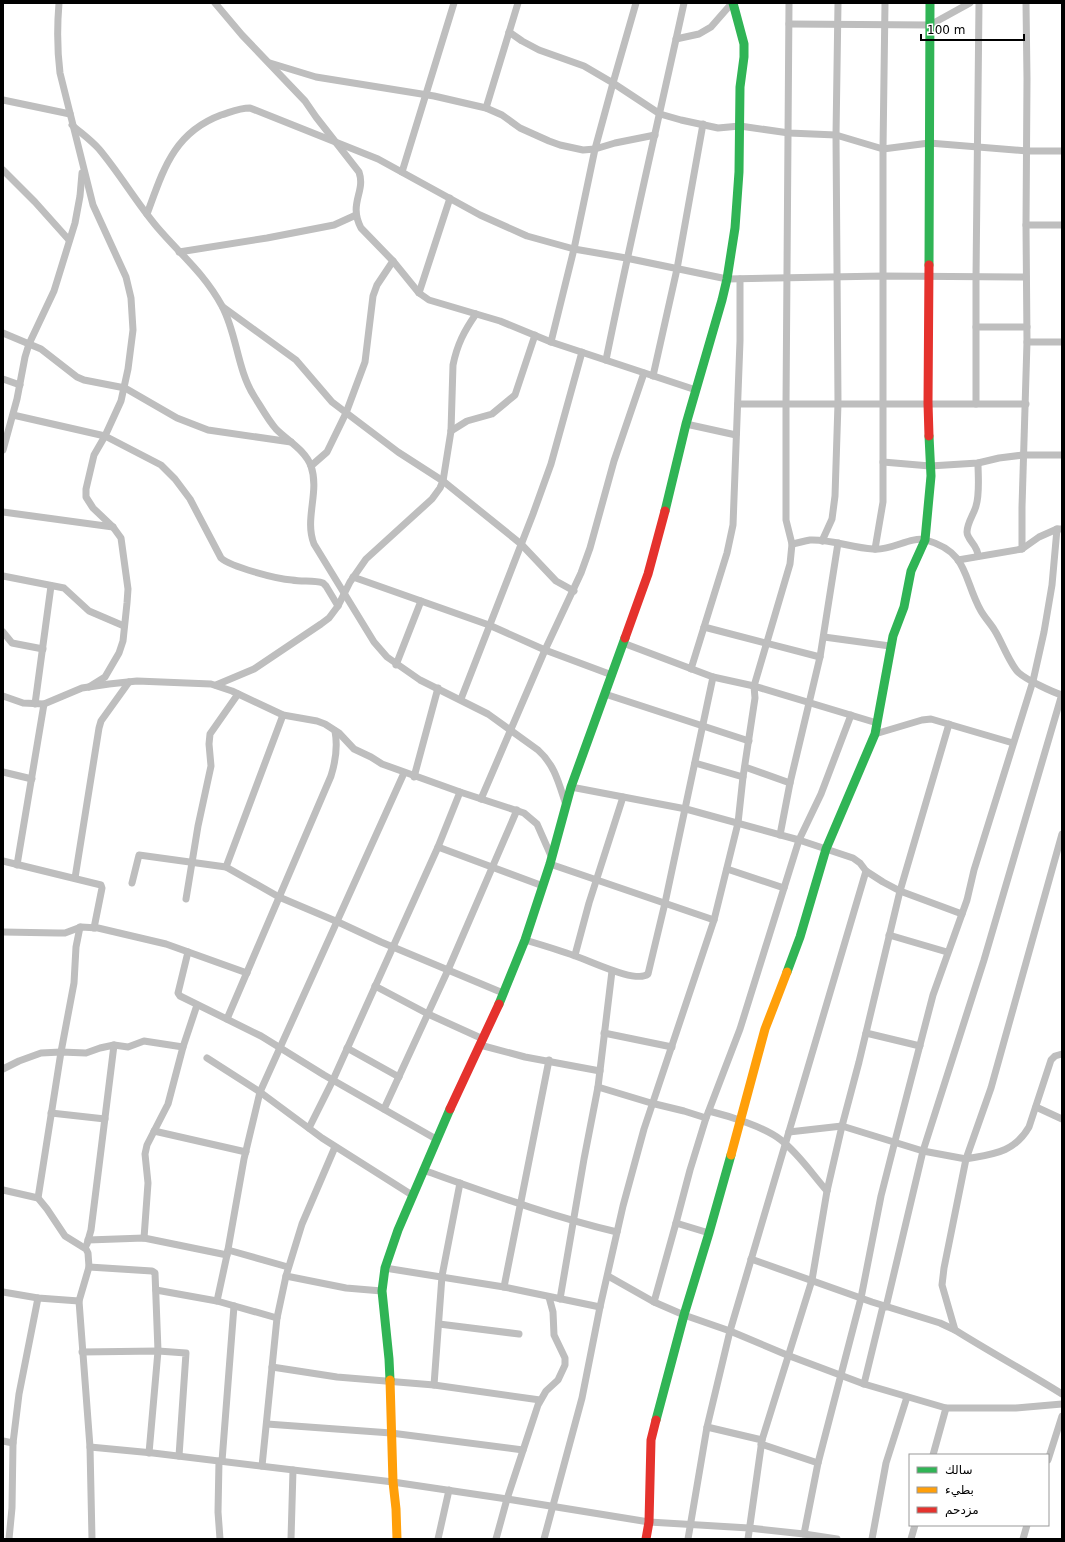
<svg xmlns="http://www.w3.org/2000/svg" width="1065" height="1542" font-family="'DejaVu Sans','Noto Sans Arabic',sans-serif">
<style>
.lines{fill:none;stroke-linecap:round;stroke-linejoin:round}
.street{stroke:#bebebe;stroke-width:7}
.fast{stroke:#30b455;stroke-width:9}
.slow{stroke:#ff9f0a;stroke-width:9}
.jam{stroke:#e5322d;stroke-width:9}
</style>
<rect width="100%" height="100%" fill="#fff"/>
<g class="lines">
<g class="street">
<path d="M59 3C57 27 57 49 60 73L93 205 126 277 131 298 133 330 128 369 121 401 105 436 94 455 86 489V497L93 508 113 527 121 538 128 589 127 603 123 641 119 653 105 677 89 687"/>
<path d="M215 3 242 35 305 101 316 117 359 172C366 192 348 203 361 228L393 261 419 293 429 300 500 321 551 342 696 390"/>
<path d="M789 24 930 25 970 3"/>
<path d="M509 32 522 41 539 50 584 66 613 83 660 114 681 120 718 128 740 126 789 133 836 135 883 149 929 143 1027 151H1062"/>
<path d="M676 39 699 34 711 27 732 3"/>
<path d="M270 63 316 77 434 96 486 108 502 115 520 128 549 141 560 145 583 150 595 149 615 143 655 135"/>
<path d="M3 100 70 114"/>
<path d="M486 108 518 3"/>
<path d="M72 125C81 133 91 140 99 149 120 174 136 202 157 227 180 254 204 273 222 306 237 334 237 369 254 396 261 407 268 420 276 429 288 441 305 450 311 466 320 492 304 519 314 544L374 642 387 657 420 680 488 714 538 750C555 765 559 784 566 805"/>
<path d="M3 170 35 202 69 240"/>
<path d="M402 172 454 3"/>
<path d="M147 214C163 171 173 133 221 115 231 112 239 108 250 108L378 159 480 215 527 236 574 249 626 258 727 279 883 276 1026 277"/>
<path d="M1026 225H1062"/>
<path d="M179 252 267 238 334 225 356 215"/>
<path d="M419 293 450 198"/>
<path d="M223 307 296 360 332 402 398 452 443 481 521 544 556 581 574 591"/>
<path d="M976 327H1027"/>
<path d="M3 333 41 349 77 377 84 380 125 388 177 418 208 430 291 442"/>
<path d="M551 342 574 249 595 149 613 83 636 3"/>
<path d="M1027 342H1062"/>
<path d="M606 360C630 241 658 122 684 3"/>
<path d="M653 376 677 269 703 124"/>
<path d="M3 379 20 385"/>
<path d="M738 404H1026"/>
<path d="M976 404V277L979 3"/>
<path d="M13 415 105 436 161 465 175 479 190 499 221 558C231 567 277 579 292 580 302 582 314 580 323 583L326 586 338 606"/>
<path d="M686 424 736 435"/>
<path d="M451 431 467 421 492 414 515 395 535 335"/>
<path d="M3 450 17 399 25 357 29 344 54 291 75 223 80 196 82 173"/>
<path d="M883 462 930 466 978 463 999 458 1023 455H1062"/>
<path d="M311 466 327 452 346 413 365 362 373 296 377 285 393 261"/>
<path d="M3 512 113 527"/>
<path d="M822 541 832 519 835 496 838 403 836 135 838 3"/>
<path d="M792 544C798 543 804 541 810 540 831 539 852 548 873 549 892 551 910 536 926 540 969 552 963 579 981 611 985 618 991 624 995 631 1002 642 1010 665 1019 673 1027 680 1052 692 1062 695"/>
<path d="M875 549 883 502V149L885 3"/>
<path d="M1022 549V507L1027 342 1026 225 1027 79 1026 3"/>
<path d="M978 556C978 545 967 540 967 532 967 523 974 514 976 506 980 493 978 476 978 463"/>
<path d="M958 560 1022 549 1039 537 1057 529H1062"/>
<path d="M3 576 64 588 89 611 124 626"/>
<path d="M353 577 489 625 545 650 612 675"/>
<path d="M704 627 820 657"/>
<path d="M3 632 12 643 43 649"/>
<path d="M824 637 890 646"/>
<path d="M623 643 713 677 754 686 877 723"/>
<path d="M396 665 421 601"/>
<path d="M691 669 727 553 733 525 740 341V279"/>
<path d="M216 685 254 669 321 624 329 618 338 606 350 582 366 559 432 499 440 488 443 481 451 431 453 365C457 345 464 331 476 314"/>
<path d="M605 694 749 741"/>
<path d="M3 696 23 703 44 704 82 688 109 684 137 681 211 684 232 691 283 715 317 721 325 724 339 733 354 749 371 757 382 764 460 792 524 813 537 824 552 858"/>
<path d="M461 699 533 514 551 464 582 352"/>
<path d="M35 704 51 586"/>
<path d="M875 734 922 720 931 719 1013 743"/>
<path d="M695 763 743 777"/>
<path d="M745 767 790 783"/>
<path d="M3 772 32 779"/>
<path d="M414 777 438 688"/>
<path d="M571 787 686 809 799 840 853 858 860 863 866 871 883 882 900 891 962 914"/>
<path d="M481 799 545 650 581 573 590 548 614 461 644 373"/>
<path d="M1062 834 991 1088 966 1159C993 1154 1014 1153 1029 1127L1051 1060 1055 1056 1062 1054"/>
<path d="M780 835 790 783 820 657 838 543"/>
<path d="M438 847 543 886"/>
<path d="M3 861 101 885 102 888 94 928"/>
<path d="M550 864 714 920"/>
<path d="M17 865 44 704"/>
<path d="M226 867 283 715"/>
<path d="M727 869 784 888"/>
<path d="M75 878 99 728 101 721 129 682"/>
<path d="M132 883 139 855 226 867 279 897 338 922 381 942 503 993"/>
<path d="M186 899 198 826 211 766 209 744 210 734 238 694"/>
<path d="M3 932 58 933H65L81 927 98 928 166 944 247 973"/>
<path d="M889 935 947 952"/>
<path d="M525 940C542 945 559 950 575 956 589 960 636 984 648 974L665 903 713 677"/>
<path d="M188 952 178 993 180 996 261 1036 324 1075 436 1139"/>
<path d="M575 955 589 903 623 797"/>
<path d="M375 986 428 1014 483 1039"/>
<path d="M227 1019 331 776C336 760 338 747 335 731"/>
<path d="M604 1033 672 1047"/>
<path d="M866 1033 920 1046"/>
<path d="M480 1045 525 1057 600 1071"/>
<path d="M347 1048 399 1077"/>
<path d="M207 1058 260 1092 322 1138 412 1195"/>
<path d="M3 1069 19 1061 41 1053 61 1052 86 1053 100 1048 114 1045 128 1047 144 1041 183 1047"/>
<path d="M598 1087 651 1103 684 1111 706 1118"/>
<path d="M1036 1107 1062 1119"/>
<path d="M384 1109 448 970 517 810"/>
<path d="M709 1111C729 1116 765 1127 781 1140 799 1154 812 1174 827 1191"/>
<path d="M51 1113 105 1119"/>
<path d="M309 1128 333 1080 438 847 460 792"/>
<path d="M154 1131 246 1152"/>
<path d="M789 1132 842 1126 923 1151 966 1159 944 1268 942 1285 955 1330C990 1352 1027 1372 1062 1394"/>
<path d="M423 1170C488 1193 550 1216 617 1232"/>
<path d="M3 1190 38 1198 47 1209 65 1236 86 1249 88 1253 89 1267 79 1301 90 1447 92 1539"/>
<path d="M38 1198 61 1052 74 983 76 947 80 927"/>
<path d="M676 1223 690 1170 706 1118 740 1029 799 840 821 794 851 715"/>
<path d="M144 1238 148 1183 145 1154 147 1145 168 1104 183 1047 197 1005"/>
<path d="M88 1240 144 1238 227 1255 244 1159 260 1092 404 773"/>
<path d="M87 1244 91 1230 99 1166 114 1045"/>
<path d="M228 1250 288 1267"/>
<path d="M751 1259 872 1302 940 1323 955 1330"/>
<path d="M89 1267 152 1271 155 1273 158 1351 149 1453"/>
<path d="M385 1268 504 1287 600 1307"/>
<path d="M286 1276 346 1288 382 1291"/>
<path d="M608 1276 654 1302 684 1315 730 1331 787 1355 864 1384 946 1408 933 1455"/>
<path d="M504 1287 549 1060"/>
<path d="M156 1290 217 1301 277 1318"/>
<path d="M3 1292 38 1298 79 1301"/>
<path d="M560 1299 584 1159 598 1087 612 971"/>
<path d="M217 1301 227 1255"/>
<path d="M654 1302 676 1223 709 1233"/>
<path d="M886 1307 923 1151 984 960 1062 694"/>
<path d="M439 1324 519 1334"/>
<path d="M82 1352 158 1351 186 1353 179 1456"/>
<path d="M272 1367 337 1377 434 1385 540 1400"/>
<path d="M864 1384 883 1306"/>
<path d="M434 1385 442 1276 460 1183"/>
<path d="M946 1408H1016L1062 1404"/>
<path d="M267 1424 391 1433 523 1450"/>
<path d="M707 1427 762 1440"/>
<path d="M3 1441 13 1443"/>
<path d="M761 1444 818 1463"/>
<path d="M90 1447 153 1453 393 1482 507 1499 649 1522 749 1528 804 1534 837 1539"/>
<path d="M1048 1460 1062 1416"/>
<path d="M219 1461 218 1512 220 1539"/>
<path d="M222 1461 234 1306"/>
<path d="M262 1466 277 1318 286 1276 302 1224 335 1147"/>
<path d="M804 1534 818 1463 861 1298 881 1196 895 1141 933 995 967 900 974 870 1033 681 1044 632 1052 585 1057 529"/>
<path d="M9 1539 12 1508 13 1443 19 1394 38 1298"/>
<path d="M291 1539 293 1470"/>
<path d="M438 1539 449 1490"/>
<path d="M496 1539 507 1499 538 1405 546 1391 558 1380 565 1365V1358L554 1335 553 1312 549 1297"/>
<path d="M544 1539 582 1398 600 1307 623 1206 644 1129 714 920 738 823 743 777 755 698 754 686 790 564 792 544 786 520V404L789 3"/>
<path d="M688 1539 707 1427 730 1331 866 871"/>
<path d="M748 1539 762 1440 812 1280 827 1191 842 1126 859 1062 900 891 949 724"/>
<path d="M872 1539 886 1463 907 1397"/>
<path d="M911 1539 915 1525"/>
<path d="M1023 1539 1027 1525"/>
</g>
<g class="fast">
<path d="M929 265 930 3"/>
<path d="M665 511 686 424 722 300 727 279 735 228 739 172 740 87 744 57V44L733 3"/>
<path d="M787 972 800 937 826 849 875 734 893 636 904 607 911 571 925 540 931 476 929 436"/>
<path d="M499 1004 525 940 550 864 571 787 625 638"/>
<path d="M390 1380 389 1359 382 1291 385 1268 398 1230 450 1109"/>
<path d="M656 1420 684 1315 709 1233 731 1155"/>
</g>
<g class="slow">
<path d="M731 1155 765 1029 787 972"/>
<path d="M390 1380 393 1482 396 1509 397 1539"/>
</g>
<g class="jam">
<path d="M929 265 928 403 929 436"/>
<path d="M625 638 648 574 665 511"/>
<path d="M450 1109 499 1004"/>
<path d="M646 1539 649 1522 651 1440 656 1420"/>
</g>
</g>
<rect width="1065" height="1542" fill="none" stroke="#000000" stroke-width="8"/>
<rect x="909" y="1454" width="140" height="72" fill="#ffffff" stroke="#999999"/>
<rect x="917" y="1467" width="20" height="6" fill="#30b455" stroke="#999999"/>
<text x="945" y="1474" font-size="12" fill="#000000">سالك</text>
<rect x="917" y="1487" width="20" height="6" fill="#ff9f0a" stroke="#999999"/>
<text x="945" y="1494" font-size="12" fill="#000000">بطيء</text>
<rect x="917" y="1507" width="20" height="6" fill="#e5322d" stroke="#999999"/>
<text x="945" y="1514" font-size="12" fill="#000000">مزدحم</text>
<path d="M921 34v6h103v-6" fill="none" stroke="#000000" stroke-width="2"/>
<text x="927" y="34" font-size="12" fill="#000000" stroke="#ffffff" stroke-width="3" paint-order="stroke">100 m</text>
</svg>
